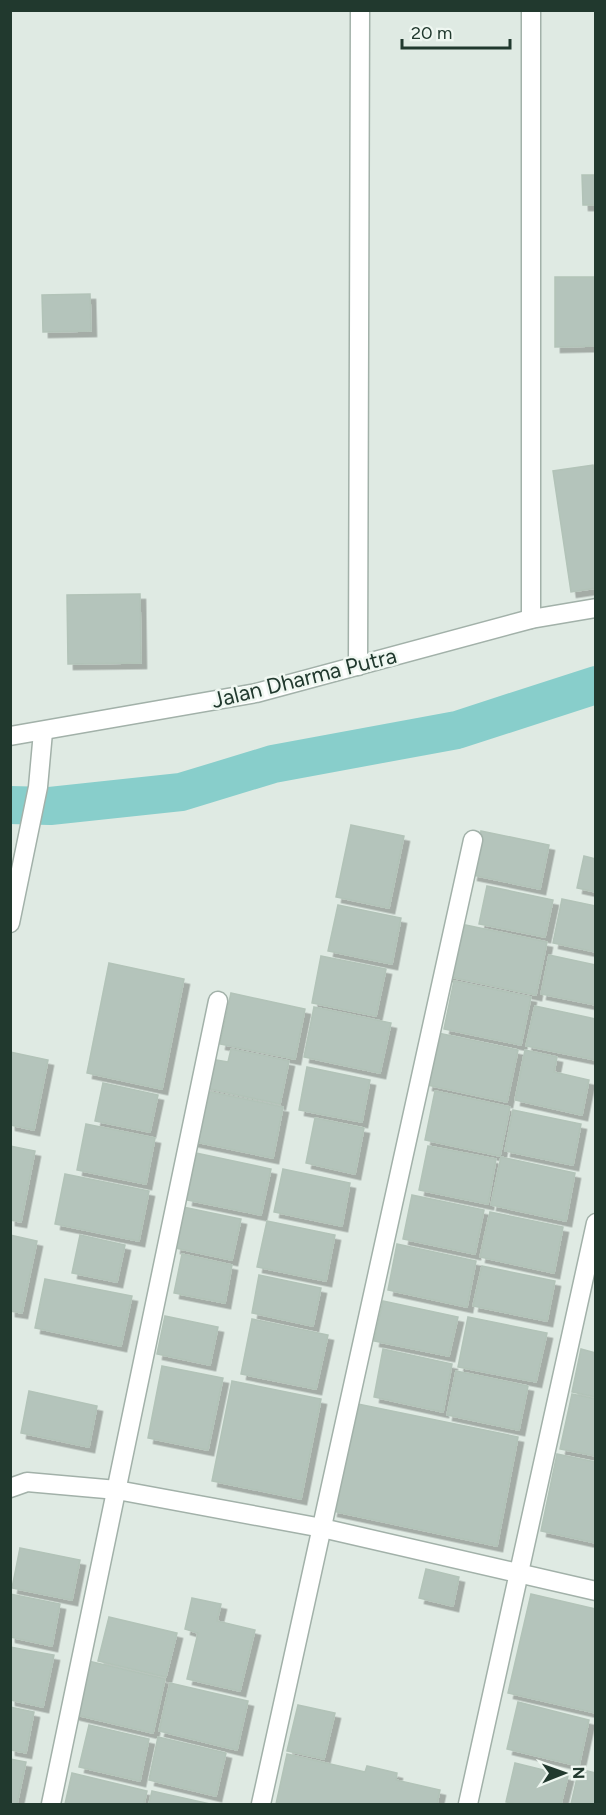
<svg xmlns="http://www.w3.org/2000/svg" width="606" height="1815" font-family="Figtree,sans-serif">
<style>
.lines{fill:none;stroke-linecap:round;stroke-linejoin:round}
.canal{stroke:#88cecb;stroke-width:38}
.building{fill:#b4c4bb;stroke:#b2c3b8;stroke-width:1.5;filter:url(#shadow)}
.minor-casing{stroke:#a2b1a9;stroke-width:21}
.minor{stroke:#fff;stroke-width:18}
.labels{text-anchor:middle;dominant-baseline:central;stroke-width:5;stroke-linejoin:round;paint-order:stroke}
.street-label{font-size:22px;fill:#21392e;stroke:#eff7f1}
</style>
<defs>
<filter id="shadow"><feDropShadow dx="5.5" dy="5.5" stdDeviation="0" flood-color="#0004"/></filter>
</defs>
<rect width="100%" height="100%" fill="#dfeae3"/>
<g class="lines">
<path class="canal" d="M10 805 50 806 181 792 273 764 457 730 596 685"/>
</g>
<g class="building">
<path d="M582 175H596V205H583Z"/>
<path d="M555 277H596V346L555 347Z"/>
<path d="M90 294 91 331 43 332 42 295Z"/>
<path d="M593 465 596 478V588L571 592 553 471Z"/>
<path d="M140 594 141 663 68 664 67 595Z"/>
<path d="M351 825 404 836 389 908 336 897Z"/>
<path d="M481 831 549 845 540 889 472 875Z"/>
<path d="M584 856 596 859V892L577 888Z"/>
<path d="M487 886 553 900 545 937 479 924Z"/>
<path d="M562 899 596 906V952L553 943Z"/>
<path d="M338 905 401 918 392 964 328 951Z"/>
<path d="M456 923 547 942 536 995 445 976Z"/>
<path d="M549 955 596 965V1005L541 994Z"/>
<path d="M321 956 386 969 376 1016 312 1003Z"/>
<path d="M109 963 184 979 162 1089 87 1073Z"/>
<path d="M454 981 531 997 521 1045 444 1029Z"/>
<path d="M231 993 305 1009 295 1059 220 1044Z"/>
<path d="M535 1006 596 1019V1060L526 1046Z"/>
<path d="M314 1007 391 1023 380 1073 304 1057Z"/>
<path d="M438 1033 518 1050 507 1102 427 1085Z"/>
<path d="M231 1049 289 1061 280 1104 205 1088 211 1059 228 1062Z"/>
<path d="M525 1050 557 1057 554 1072 589 1080 582 1115 515 1100Z"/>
<path d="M10 1052 48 1060 34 1130 10 1125Z"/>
<path d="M307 1067 370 1080 362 1122 299 1110Z"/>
<path d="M103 1083 158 1095 150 1132 95 1121Z"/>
<path d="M201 1090 283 1107 273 1158 191 1141Z"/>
<path d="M435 1091 510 1107 500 1156 425 1140Z"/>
<path d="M513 1110 581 1124 573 1165 505 1151Z"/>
<path d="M315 1118 364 1128 355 1174 306 1163Z"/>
<path d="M86 1124 155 1138 146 1184 77 1170Z"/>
<path d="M10 1146 35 1151 21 1222 10 1220Z"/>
<path d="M428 1146 496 1159 488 1204 419 1190Z"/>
<path d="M196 1153 271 1169 261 1215 187 1200Z"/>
<path d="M501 1157 575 1173 566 1221 491 1205Z"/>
<path d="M283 1169 350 1183 342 1226 274 1212Z"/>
<path d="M65 1174 149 1191 139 1241 55 1224Z"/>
<path d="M412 1195 484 1210 475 1254 403 1239Z"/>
<path d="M183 1207 241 1219 232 1260 175 1248Z"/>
<path d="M490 1212 563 1227 554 1273 480 1257Z"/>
<path d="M267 1221 335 1235 326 1281 257 1267Z"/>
<path d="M10 1235 37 1241 22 1313 10 1311Z"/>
<path d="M80 1235 125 1245 117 1282 72 1273Z"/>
<path d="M397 1244 476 1261 467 1307 388 1290Z"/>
<path d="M182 1254 232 1265 225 1303 174 1293Z"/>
<path d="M482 1266 555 1281 547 1321 473 1306Z"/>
<path d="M259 1275 321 1288 313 1326 252 1313Z"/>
<path d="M45 1279 132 1296 121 1346 35 1328Z"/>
<path d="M383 1301 458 1317 449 1356 374 1341Z"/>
<path d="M165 1316 218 1327 210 1365 157 1354Z"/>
<path d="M468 1317 547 1333 536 1382 458 1367Z"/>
<path d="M252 1319 328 1335 316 1389 241 1374Z"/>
<path d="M383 1349 452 1364 443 1412 374 1397Z"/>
<path d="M581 1349 596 1353V1397L572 1392Z"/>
<path d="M162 1366 223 1378 208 1450 148 1438Z"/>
<path d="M456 1371 528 1386 519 1430 447 1415Z"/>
<path d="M232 1381 321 1399 301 1499 212 1481Z"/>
<path d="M29 1391 97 1406 89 1447 21 1433Z"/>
<path d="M572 1394 596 1399V1456L560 1449Z"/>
<path d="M353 1403 518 1437 497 1546 332 1511Z"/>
<path d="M557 1454 596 1462V1543L541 1531Z"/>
<path d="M20 1548 80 1560 72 1600 12 1588Z"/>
<path d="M426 1569 459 1577 453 1606 419 1598Z"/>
<path d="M10 1594 60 1604 52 1646 10 1637Z"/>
<path d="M531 1594 596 1609V1713L508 1693Z"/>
<path d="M192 1598 221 1604 217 1621 255 1630 240 1691 187 1679 198 1633 185 1629Z"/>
<path d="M109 1617 177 1633 166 1677 98 1661Z"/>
<path d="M10 1647 54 1655 43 1707 10 1700Z"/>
<path d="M84 1660 165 1679 153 1733 72 1714Z"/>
<path d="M170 1683 248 1701 237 1750 159 1731Z"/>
<path d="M518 1702 589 1720 579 1766 507 1749Z"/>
<path d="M298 1705 335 1713 324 1759 287 1751Z"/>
<path d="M10 1707 34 1712 26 1753 10 1750Z"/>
<path d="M89 1725 149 1739 140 1781 79 1767Z"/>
<path d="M158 1737 226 1753 216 1796 149 1780Z"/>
<path d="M287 1754 365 1772 367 1766 397 1773 396 1780 440 1790 437 1804H276Z"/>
<path d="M10 1759 26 1762 17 1804H10Z"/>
<path d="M515 1763 568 1776 561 1804H518L506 1802Z"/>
<path d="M579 1769 596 1773V1804H571Z"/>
<path d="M72 1773 147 1791 144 1804H65Z"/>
<path d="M152 1791 210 1804H149Z"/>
</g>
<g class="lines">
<defs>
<g id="minor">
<path d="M531 619V10"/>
<path d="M358 666 360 10"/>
<path d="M10 736 256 693 531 619 596 608"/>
<path d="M10 923 38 787 43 732"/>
<path d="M10 1488 27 1482 117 1490 322 1528 596 1591"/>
<path d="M51 1804 218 1001"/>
<path d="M261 1804 473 840"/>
<path d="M468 1804 596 1223"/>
</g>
</defs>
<use href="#minor" class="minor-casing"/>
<use href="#minor" class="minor"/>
</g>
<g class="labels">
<g class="street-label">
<text transform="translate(304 678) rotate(-14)">Jalan Dharma Putra</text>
</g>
</g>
<rect width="606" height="1815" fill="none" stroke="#21392e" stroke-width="24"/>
<g transform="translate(564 1773) rotate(89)" stroke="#eff7f1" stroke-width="4.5" paint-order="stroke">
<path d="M0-4.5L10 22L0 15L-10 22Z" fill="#21392e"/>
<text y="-9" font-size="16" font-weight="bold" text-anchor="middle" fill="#21392e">N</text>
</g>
<path d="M402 39v9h108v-9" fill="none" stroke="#21392e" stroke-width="3"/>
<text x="411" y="39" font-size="18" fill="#21392e" stroke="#eff7f1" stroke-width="4.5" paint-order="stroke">20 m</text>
</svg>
